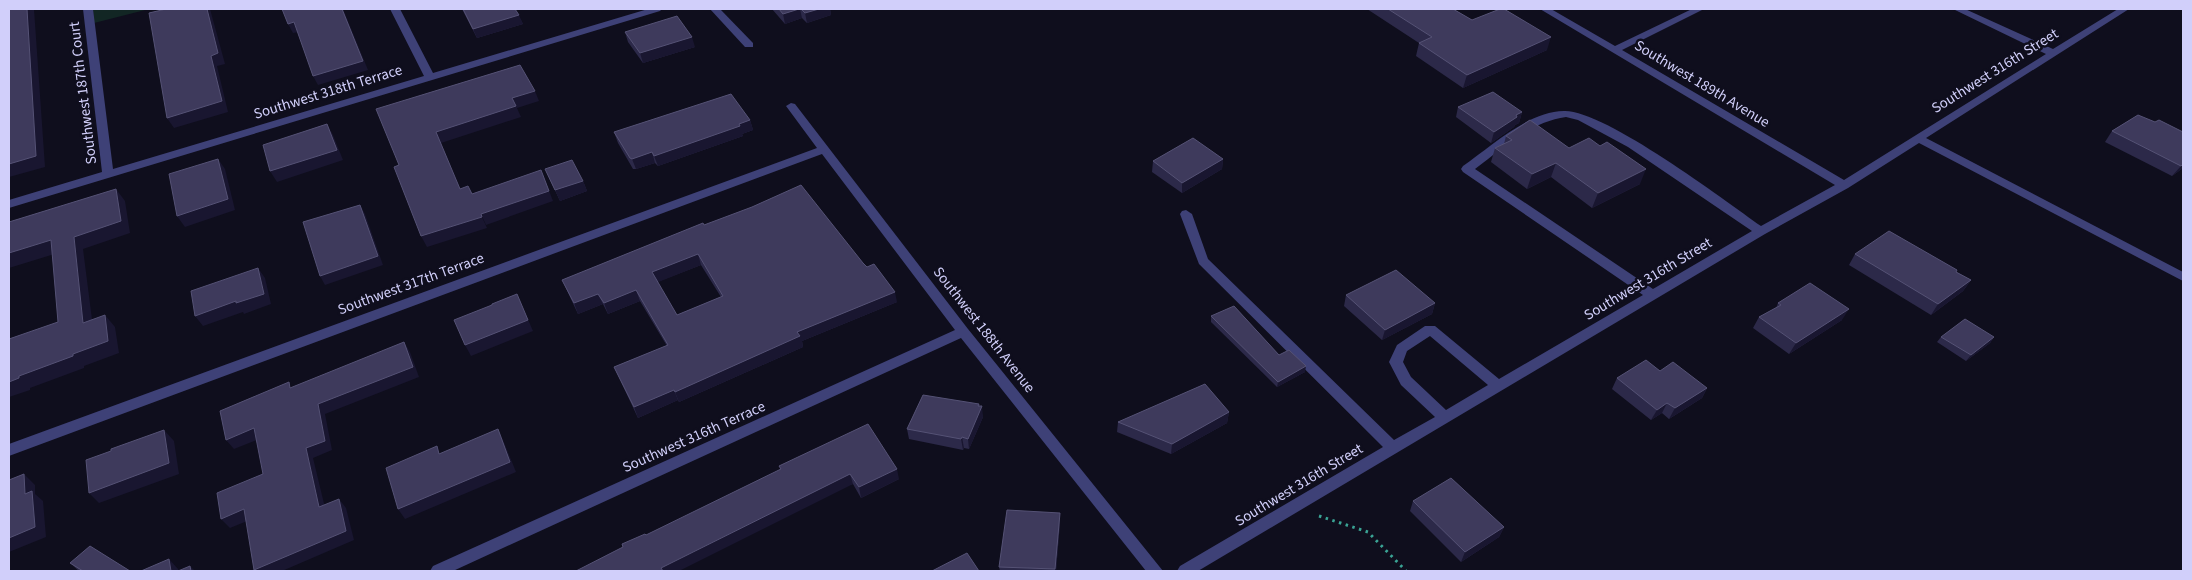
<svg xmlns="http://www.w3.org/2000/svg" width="2192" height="580" font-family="'Source Sans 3',sans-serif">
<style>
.green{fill:#122624}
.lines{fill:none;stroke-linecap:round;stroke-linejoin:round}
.path{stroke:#3aa394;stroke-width:3;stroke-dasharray:2.5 4.5;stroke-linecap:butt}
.minor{fill:#3e4177;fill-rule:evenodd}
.wall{fill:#2c2949;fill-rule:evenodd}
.shaded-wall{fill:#191630}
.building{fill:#3e3a5c;stroke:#555275;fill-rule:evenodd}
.labels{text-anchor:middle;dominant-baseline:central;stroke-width:5;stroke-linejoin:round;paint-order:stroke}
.street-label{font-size:15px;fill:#d1cffa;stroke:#0f0e1d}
</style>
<rect width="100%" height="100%" fill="#0f0e1d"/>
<path class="green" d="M93 9H149L94 23Z"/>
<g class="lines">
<path class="path" d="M1319 516 1368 532 1406 571"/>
<g class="minor">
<path d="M83 9H93L113 169 424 76 390 9H400L433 73 648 9H662L660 11 9 208V200L102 172Z"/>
<path d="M710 9H720L753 43V47H745Z"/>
<path d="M1540 9H1551L1615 46 1692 9H1704L1622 50 1844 180 2046 54 1953 9H1965L2053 49 2118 9H2129L1926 138 2183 272V281L1919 143 1848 188 1765 234 1198 571H1177L1180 566 1383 447 1199 264 1180 214 1182 211 1186 210 1192 214 1208 259 1394 440 1435 417 1401 385 1389 362 1397 345 1425 326H1435L1499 379 1643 295 1463 172 1461 169 1463 166C1490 147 1530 110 1565 111 1606 111 1724 200 1761 226L1835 185ZM1566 117 1578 120 1628 147 1752 231 1653 289 1475 169C1503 148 1530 122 1566 117ZM1430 336 1488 385 1446 410 1411 377 1403 362 1407 351Z"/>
<path d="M791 103 795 104 968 329 1163 571H1146L961 338 453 571H430L433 566 955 330 822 154 9 456V444L817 148 786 106Z"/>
</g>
</g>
<g class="wall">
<path d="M462 9H515L523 24 477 38Z"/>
<path d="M772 9H830L831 15 807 23 802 18 785 24Z"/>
<path d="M1367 9H1453L1472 20 1547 50 1463 88 1416 56 1419 43Z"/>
<path d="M625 32 695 47 643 63 628 42Z"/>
<path d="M1458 107 1522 112 1519 123 1515 125 1514 127 1491 143 1456 117Z"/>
<path d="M2138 115 2183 168 2172 176 2105 142 2112 131Z"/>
<path d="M750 120 753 130 742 134 743 136 658 166 655 163 636 169H633L618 143 614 132Z"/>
<path d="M1506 136 1569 148 1640 184 1592 208 1551 177 1527 189 1491 162 1495 148 1504 144Z"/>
<path d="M1223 159 1222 169 1182 193 1152 172 1153 161Z"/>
<path d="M545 169 583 181 587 191 560 201Z"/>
<path d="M704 225 897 302 802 341 803 347 679 402 678 400 638 418 614 367 667 346 640 301 608 314 603 304 578 314 562 280ZM701 265 721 297 677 315 657 282Z"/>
<path d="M1855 254 1956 272 1971 280 1963 291 1931 315 1849 265Z"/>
<path d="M1346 295 1435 303 1432 314 1382 340 1344 306Z"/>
<path d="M1778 303 1842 320 1789 354 1753 328 1759 317 1776 308Z"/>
<path d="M1211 316 1279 355 1305 372 1277 387 1211 322Z"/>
<path d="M1941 337H1994L1990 343 1966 361 1937 342Z"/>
<path d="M1660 371 1707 388 1702 398 1669 419 1662 413 1651 420 1612 389 1617 378Z"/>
<path d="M979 404 983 417 969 449 964 448 963 450 909 439 907 429Z"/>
<path d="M1229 412 1227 423 1171 454 1117 432 1118 422Z"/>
<path d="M779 466 899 479 861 498 853 484 623 547 781 470Z"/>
<path d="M1413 501 1504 527 1499 537 1461 562 1410 511Z"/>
<path d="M1060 523 1056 571H1000L999 567Z"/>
<path d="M70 563 130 571H79Z"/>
</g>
<g class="shaded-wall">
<path d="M27 9H34L45 167 9 177V164Z"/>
<path d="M207 9H210L225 64 217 66 228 112 174 128 167 118 211 56Z"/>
<path d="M342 9H343L368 70 318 85 313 76Z"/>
<path d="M799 9H800L802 18 785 24 783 14Z"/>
<path d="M819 9H830L831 15 807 23 805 13Z"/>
<path d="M519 15 523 24 477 38 473 29Z"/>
<path d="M294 22 299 32 293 33 288 24Z"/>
<path d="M692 37 695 47 643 63 640 53Z"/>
<path d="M1551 37 1547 50 1463 88 1467 75Z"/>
<path d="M535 91 539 101 517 108 521 117 441 143 465 199 436 132 512 98Z"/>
<path d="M1522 112 1519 123 1515 125 1514 127 1491 143 1494 132 1516 115Z"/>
<path d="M750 120 753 130 742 134 743 136 658 166 654 156Z"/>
<path d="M327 124 333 135 343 160 277 182 270 171Z"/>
<path d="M652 152 655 163 636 169 632 159Z"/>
<path d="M218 159 225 169 235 210 185 227 177 216Z"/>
<path d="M1223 159 1222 169 1182 193V183Z"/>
<path d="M1556 163 1551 177 1527 189 1532 174Z"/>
<path d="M2183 164V168L2172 176 2181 166Z"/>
<path d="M1646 169 1640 184 1592 208 1598 193Z"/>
<path d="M541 170 553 201 486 225 481 214Z"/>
<path d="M583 181 587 191 560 201 555 190Z"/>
<path d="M116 189 125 201 130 233 83 249 94 335 83 323 74 237Z"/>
<path d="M360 205 365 214 383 265 325 285 320 276Z"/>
<path d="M482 217 487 228 427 247 421 236Z"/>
<path d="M51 240 61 252 9 268V253Z"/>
<path d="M698 254 701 265 656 283 652 272Z"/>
<path d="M258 268 265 278 271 304 244 314 243 312 203 326 195 316Z"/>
<path d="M1971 280 1963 291 1931 315 1938 304Z"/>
<path d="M636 290 640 301 608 314 604 303Z"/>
<path d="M895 292 897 302 802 341 803 347 679 402 675 392 797 332Z"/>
<path d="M517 294 533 331 471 356 465 345Z"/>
<path d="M598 294 603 304 578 314 574 303Z"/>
<path d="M1435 303 1432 314 1382 340 1385 330Z"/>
<path d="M1849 309 1842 320 1789 354 1796 343Z"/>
<path d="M105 315 115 327 119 353 84 366V368L30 388V390L9 397V382L19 376 73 354Z"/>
<path d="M1994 337 1990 343 1966 361 1971 355Z"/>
<path d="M404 342 410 352 419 377 325 414 332 450 313 458 327 516 319 507 306 448 318 404Z"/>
<path d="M1306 366 1305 372 1277 387 1278 382Z"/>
<path d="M1707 388 1702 398 1669 419 1675 408Z"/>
<path d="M674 390 678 400 638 418 634 407Z"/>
<path d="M1667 403 1662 413 1651 420 1657 410Z"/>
<path d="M979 404V412L982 406 983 417 969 449 968 439Z"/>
<path d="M1229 412 1227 423 1171 454 1172 444Z"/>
<path d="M254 428 262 438 234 449 226 440Z"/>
<path d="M498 429 503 440 516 472 405 519 398 509Z"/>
<path d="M164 430 174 441 179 474 99 503 89 493Z"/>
<path d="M962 437 964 448 963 450 961 439Z"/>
<path d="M897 469 899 479 861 498 859 487Z"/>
<path d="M24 474 35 485V494L43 501 46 537 9 552V538L25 494Z"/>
<path d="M850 474 853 484 679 571H663L661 568Z"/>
<path d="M339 499 346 508 354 540 282 571H255L254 570Z"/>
<path d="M244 509 252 519 230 528 221 519Z"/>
<path d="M1060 513V523L1056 571H1055Z"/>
<path d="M1504 527 1499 537 1461 562 1465 552Z"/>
<path d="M169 559 178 569 179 571H171Z"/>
<path d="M190 566 195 571H191Z"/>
</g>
<g class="building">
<path d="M9 9H27L36 156 9 164Z"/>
<path d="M166 9H207L218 53 211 56 222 101 167 118 149 13Z"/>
<path d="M282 9H342L363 61 313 76 294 22 288 24Z"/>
<path d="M463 9H515L519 15 473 29Z"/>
<path d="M779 9H799L783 14Z"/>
<path d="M801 9H819L805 13Z"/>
<path d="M1388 9H1453L1472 20 1500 9H1504L1551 37 1467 75 1419 43 1432 37Z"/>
<path d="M677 16 692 37 640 53 625 32Z"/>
<path d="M520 65 535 91 512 98 516 106 436 132 460 189 468 186 472 194 541 170 549 191 481 214 482 217 421 236 394 167 399 165 376 109Z"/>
<path d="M1493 92 1522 112 1516 115 1517 117 1494 132 1458 107Z"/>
<path d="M731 94 750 120 739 124 740 126 654 156 652 152 632 159 630 158 614 132Z"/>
<path d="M2138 115 2155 122 2159 120 2183 132V164L2181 166 2112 131Z"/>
<path d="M1530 120 1569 148 1589 138 1600 146 1607 142 1646 169 1598 193 1556 163 1532 174 1495 148 1512 140 1506 136Z"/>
<path d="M327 124 337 150 270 171 263 145Z"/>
<path d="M1193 138 1223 159 1182 183 1153 161Z"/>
<path d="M218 159 228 199 177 216 169 174Z"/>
<path d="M572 160 583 181 555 190 545 169Z"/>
<path d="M801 185 863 263 867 267 874 264 895 292 797 332 800 336 675 392 674 390 634 407 614 367 668 345 636 290 604 303 598 294 574 303 562 280 703 223 704 225 752 207ZM698 254 723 296 677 315 652 272Z"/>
<path d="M116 189 121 221 74 237 83 323 105 315 108 341 73 354V356L19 376V378L9 382V339L58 322 51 240 9 253V222Z"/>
<path d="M360 205 378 256 320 276 303 222Z"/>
<path d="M1889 231 1957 270 1956 272 1971 280 1938 304 1855 254Z"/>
<path d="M258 268 264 294 236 303V301L195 316 191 291Z"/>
<path d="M1396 270 1435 303 1385 330 1346 295Z"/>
<path d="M1810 283 1849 309 1796 343 1759 317 1781 305 1778 303Z"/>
<path d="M517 294 528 320 465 345 454 320 492 305V304Z"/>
<path d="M1234 306 1279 355 1289 350 1306 366 1278 382 1211 316Z"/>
<path d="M1965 319 1994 337 1971 355 1941 337Z"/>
<path d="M404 342 413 367 318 404 325 441 306 448 319 507 339 499 346 531 254 570 244 509 221 519 217 493 263 474 254 428 226 440 220 411 289 382 290 388Z"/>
<path d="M1646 360 1660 371 1673 362 1707 388 1675 408 1667 403 1657 410 1617 378Z"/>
<path d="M1205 384 1229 412 1172 444 1118 422Z"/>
<path d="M923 395 979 404 978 406H982L968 439 962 437 961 439 907 429Z"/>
<path d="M868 424 897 469 859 487 850 474 661 568 663 571H576L623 547 622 544 645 534 646 535 781 469 779 466Z"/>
<path d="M498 429 510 462 398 509 386 468 437 446 439 454Z"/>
<path d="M164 430 169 463 89 493 86 460 111 451V449Z"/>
<path d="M24 474 25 494 32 491 35 527 9 538V480Z"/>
<path d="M1451 478 1504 527 1465 552 1413 501Z"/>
<path d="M1007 510 1060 513 1055 569 999 567Z"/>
<path d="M90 546 130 571H83L70 563Z"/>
<path d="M967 553 979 571H932Z"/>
<path d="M169 559 171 571H141Z"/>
<path d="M190 566 191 571H178Z"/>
</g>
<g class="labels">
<g class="street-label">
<text transform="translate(1995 71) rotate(-32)">Southwest 316th Street</text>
<text transform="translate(1702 84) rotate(31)">Southwest 189th Avenue</text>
<text transform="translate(328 92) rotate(-17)">Southwest 318th Terrace</text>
<text transform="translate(83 93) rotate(-97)">Southwest 187th Court</text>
<text transform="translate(1648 279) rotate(-31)">Southwest 316th Street</text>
<text transform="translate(411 284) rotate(-20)">Southwest 317th Terrace</text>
<text transform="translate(984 330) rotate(52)">Southwest 188th Avenue</text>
<text transform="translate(694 437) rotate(-24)">Southwest 316th Terrace</text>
<text transform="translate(1299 485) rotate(-31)">Southwest 316th Street</text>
</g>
</g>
<rect width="2192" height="580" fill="none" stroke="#d1cffa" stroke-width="20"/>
</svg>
